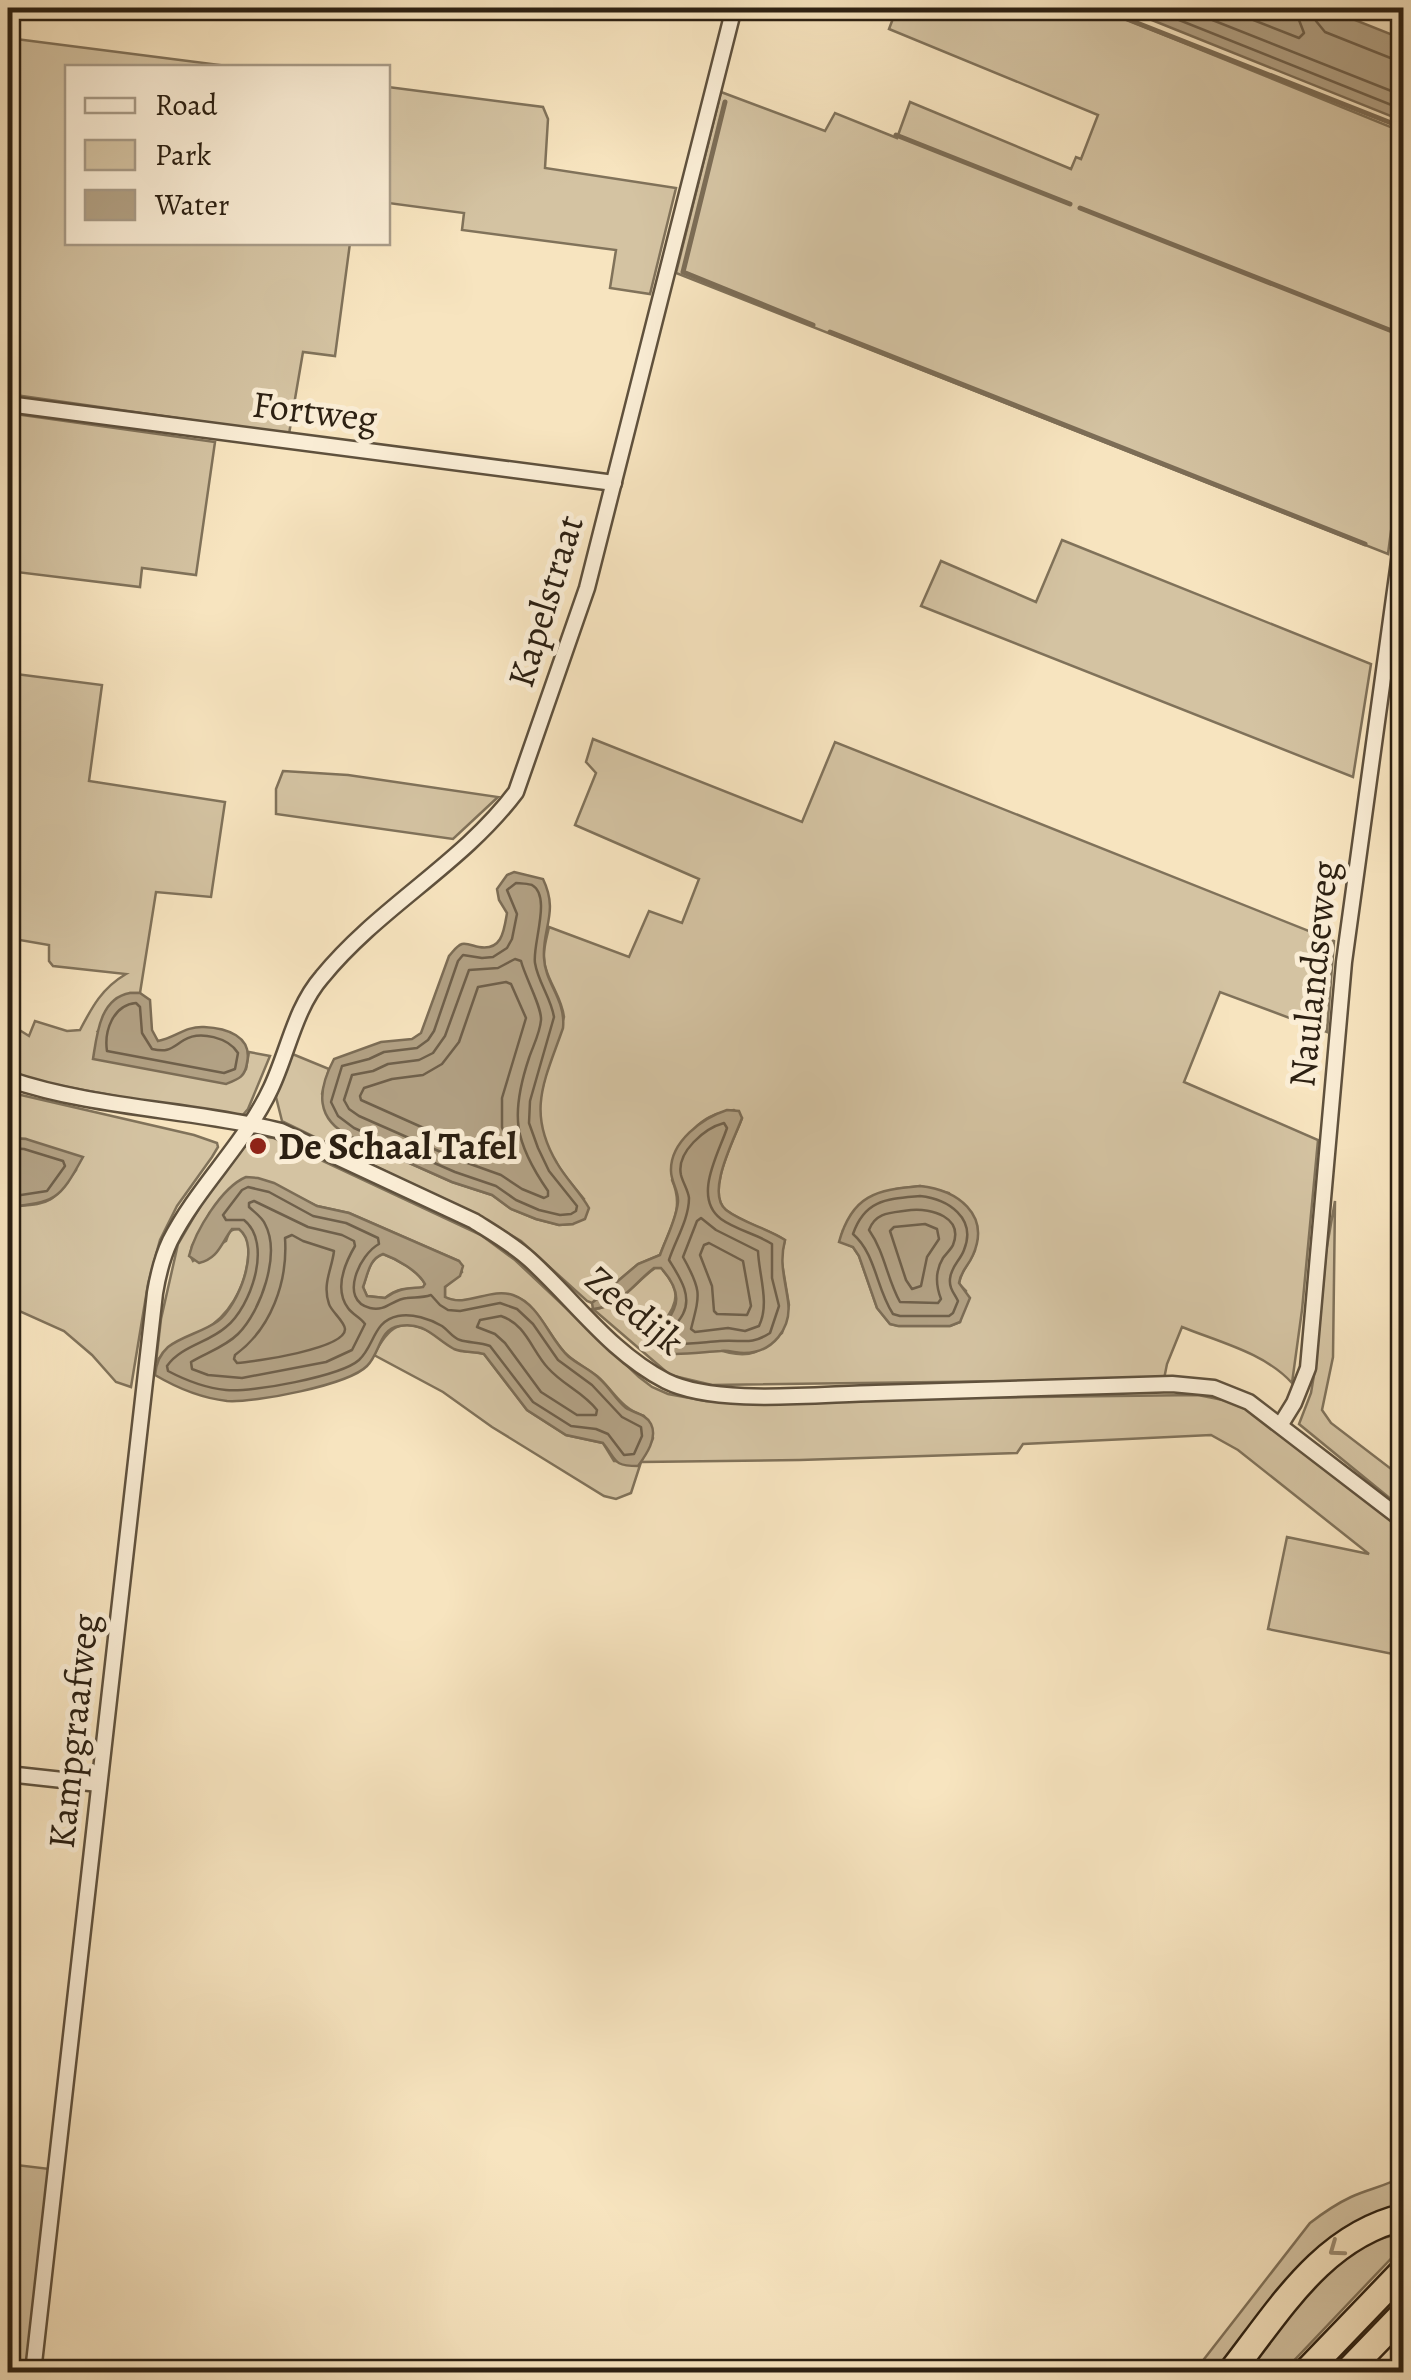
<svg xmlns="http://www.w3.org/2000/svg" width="1411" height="2380" font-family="Alegreya,serif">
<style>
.green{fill:#d4c3a2;stroke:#80725a;stroke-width:2.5;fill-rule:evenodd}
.water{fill:#b2a184;stroke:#7c6d56;stroke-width:2.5;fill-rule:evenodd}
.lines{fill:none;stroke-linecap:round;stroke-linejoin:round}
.shore{stroke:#6f604b;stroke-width:2.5}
.stream{stroke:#7c6d56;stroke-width:5}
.minor-casing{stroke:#5f513d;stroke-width:19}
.motorway-casing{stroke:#2c2012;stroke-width:30}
.minor{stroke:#faedd5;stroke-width:14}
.motorway{stroke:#f7e4bf;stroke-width:25}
.oneway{stroke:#9c8c71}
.poi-dot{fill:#8f2418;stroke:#faedd5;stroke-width:4}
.labels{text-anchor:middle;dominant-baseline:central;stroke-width:10;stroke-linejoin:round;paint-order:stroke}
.street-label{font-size:38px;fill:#2c2012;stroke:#faedd5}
.poi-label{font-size:38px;font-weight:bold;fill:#2c2012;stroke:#faedd5;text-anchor:start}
</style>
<rect width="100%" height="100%" fill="#f7e4bf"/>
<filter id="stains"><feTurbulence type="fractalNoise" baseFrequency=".002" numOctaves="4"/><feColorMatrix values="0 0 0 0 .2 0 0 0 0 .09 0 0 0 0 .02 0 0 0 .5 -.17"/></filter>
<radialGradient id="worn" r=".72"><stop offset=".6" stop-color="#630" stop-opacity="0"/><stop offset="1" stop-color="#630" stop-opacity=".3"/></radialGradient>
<g class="green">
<path d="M897 8H1098L1403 132 1404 432 1388 554 676 273 721 92 825 131 835 113 897 138 910 102 1071 169 1076 157 1081 159 1098 115 889 29Z"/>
<path d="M8 38 235 67 68 68V242L350 243 335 356 303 352 289 434 8 394Z"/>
<path d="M388 87 543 107 548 119 545 168 676 188 650 294 610 288 616 250 462 230 464 213 388 203Z"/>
<path d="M8 413 215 442 196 575 142 568 140 587 8 571Z"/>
<path d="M1062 540 1371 664 1353 777 921 606 941 561 1036 602Z"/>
<path d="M8 673 102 685 89 781 225 802 211 897 156 892 140 993H130L98 1031 246 1069 249 1052 270 1056 248 1109 242 1116 229 1117 24 1079 8 1073V1023L29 1036 35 1021 67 1031 80 1030C92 1007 102 988 126 974L53 966 49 961V945L8 938Z"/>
<path d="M593 739 802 822 835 742 1334 941 1327 1032 1220 992 1184 1082 1318 1140 1302 1310 1292 1383C1265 1353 1219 1342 1182 1327L1167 1364 1164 1379 712 1385 670 1375 593 1309C620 1307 634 1283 655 1268H661C680 1289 680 1301 663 1323 686 1335 729 1362 755 1352 764 1348 774 1339 782 1333L789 1305 781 1257 785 1240C767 1229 743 1223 726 1210 705 1193 735 1138 742 1118L734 1110C689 1116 685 1143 672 1180 685 1209 670 1227 660 1255L638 1264 592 1303 587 1301 521 1241 486 1220 282 1121 276 1097 290 1053 329 1069 322 1094 340 1132 452 1182 492 1195 511 1209 536 1219 559 1225 573 1224 584 1199C565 1177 541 1147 539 1117 538 1089 556 1044 564 1017 562 999 551 986 546 969 541 955 546 941 549 927L629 957 649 911 682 923 699 879 575 825 596 773 586 762ZM920 1186 949 1193 975 1250C970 1263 961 1270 959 1284L966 1291 960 1322 950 1326H899L890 1324 877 1308 859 1256 853 1247 840 1241 843 1230 896 1189Z"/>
<path d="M283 771 348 775 498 797 453 839 276 814V789Z"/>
<path d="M8 1092 194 1135 217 1143 218 1147 212 1157 177 1206 160 1240 148 1284 131 1387 116 1382 92 1355 64 1331 8 1306V1207C51 1203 50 1206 76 1170L26 1139 8 1138Z"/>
<path d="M266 1137 274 1138 481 1235 515 1260 639 1377 652 1387 668 1394 706 1401 1198 1395 1233 1402 1250 1409 1403 1529V1656L1268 1629 1287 1537 1369 1554 1238 1450 1211 1435 1023 1444 1017 1453 800 1460 641 1462 631 1493 616 1499 604 1496 492 1427 443 1392 374 1355C388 1327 401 1316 432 1333 439 1336 445 1343 452 1347 461 1353 474 1351 484 1354L527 1410 566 1435 603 1443 614 1461 641 1462 653 1438 644 1416C621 1409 614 1391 597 1376 587 1368 575 1363 565 1353 549 1336 542 1313 521 1299 496 1284 469 1309 445 1297V1287L462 1272 459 1261 349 1213 317 1206 297 1196 210 1212 192 1246 190 1255 193 1261 226 1241C229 1232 230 1229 239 1229 249 1237 249 1246 248 1258 245 1288 229 1316 203 1331 182 1342 171 1343 156 1362L161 1319 178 1244 205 1198 244 1147Z"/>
<path d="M1335 1201 1333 1357 1322 1410 1331 1423 1403 1478V1509L1299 1424 1311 1393 1316 1363 1326 1252Z"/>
<path d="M383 1254C397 1259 418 1271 425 1284L423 1288C407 1288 397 1288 385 1298L367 1296 363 1287C368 1273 369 1259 383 1254Z"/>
<path d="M8 2164 50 2169 27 2372H8Z"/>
<path d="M1403 2176V2212L1275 2297 1217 2372H1194L1310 2223C1323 2213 1336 2204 1351 2197 1368 2189 1387 2186 1403 2176Z"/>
<path d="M1403 2233V2246L1283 2372H1238L1326 2269 1371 2241Z"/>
</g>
<g class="water">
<path d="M1122 8H1325L1403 39V121Z"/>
<path d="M514 872 543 879C559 912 542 928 544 958 545 984 566 999 563 1028 545 1080 526 1111 557 1163 566 1179 580 1192 589 1208L585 1219 573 1224 559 1225 536 1219 511 1209 492 1195 452 1182 351 1137C315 1119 317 1091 334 1059L381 1042 412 1039 421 1033 449 956C453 952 456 946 462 944 468 943 473 946 479 947 502 951 504 931 507 913L499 900 497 889 507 875Z"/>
<path d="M130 993H140L150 1000 152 1030 158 1041C175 1038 185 1026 204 1027 226 1028 253 1036 247 1063 245 1077 239 1079 226 1084L93 1059C97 1034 100 998 130 993Z"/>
<path d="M727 1110 739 1111 742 1118C735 1138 705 1193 726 1210 743 1223 767 1228 785 1240 779 1263 785 1279 788 1301 792 1328 773 1353 744 1353 736 1353 729 1350 721 1351 705 1352 691 1354 675 1354L669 1351 660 1341C662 1320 668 1324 674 1309 681 1294 670 1278 661 1268H654C634 1283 620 1307 593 1309L592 1303 638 1264 660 1255C666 1238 676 1220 678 1202 679 1191 671 1182 671 1171 670 1142 702 1118 727 1110Z"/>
<path d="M8 1138 26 1139 83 1157C59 1201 55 1202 8 1207Z"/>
<path d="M246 1177 258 1178 274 1183 317 1206 349 1213 459 1261 463 1266 460 1276 445 1287V1297C466 1308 490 1287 513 1295 541 1305 548 1338 569 1357 579 1365 591 1370 600 1379 610 1388 616 1400 626 1408 634 1413 646 1414 651 1424 658 1438 646 1455 638 1466 612 1466 617 1460 603 1443L566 1435 527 1410 484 1354C474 1351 463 1353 454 1349 435 1339 425 1321 399 1326 379 1329 380 1354 367 1366 348 1385 255 1403 227 1401 201 1398 177 1388 155 1375 156 1364 159 1355 168 1347 182 1336 203 1332 218 1321 238 1306 262 1247 239 1229H232C221 1243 219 1258 199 1263L189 1256C195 1231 222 1187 246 1177ZM383 1254C397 1259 418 1271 425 1284L423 1287C407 1289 398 1288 385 1298L367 1296 363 1287C368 1274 369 1259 383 1254Z"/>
<path d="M920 1186C957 1190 991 1214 973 1255 968 1267 961 1270 959 1283L970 1298 960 1322 950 1326H898L890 1324 877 1308 859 1256 853 1247 839 1242C852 1195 876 1190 920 1186Z"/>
</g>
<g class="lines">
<g class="shore">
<path d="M1149 8 1404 110"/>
<path d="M1182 8 1404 96"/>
<path d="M1223 8 1299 38 1304 33 1299 20 1298 8"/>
<path d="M1313 8 1316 21 1325 32 1393 59 1404 60"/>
<path d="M516 883C519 883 529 884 532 885 552 896 532 945 535 963 538 982 551 998 554 1017L530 1101 529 1123 538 1148 549 1171 577 1206 576 1211 571 1214 560 1215 539 1210 516 1200 496 1186 455 1172 354 1128 338 1116 331 1102 342 1066 369 1059 384 1052 417 1048 428 1040 434 1031 458 961 463 955 482 958 493 957 507 948 512 939 517 914 507 890Z"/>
<path d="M515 959 521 961C525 977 542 1007 541 1020 540 1033 533 1046 529 1058 510 1115 514 1142 548 1191V1196L544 1198 522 1189 501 1175 459 1160 359 1116 349 1109 344 1100 352 1075 373 1071 388 1064 419 1060 433 1053 445 1036 469 970 498 968Z"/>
<path d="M506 982 511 984 526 1018 502 1098V1127L511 1154 509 1159 504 1160 464 1146 361 1100 360 1096 364 1088 392 1079 423 1075 442 1064 459 1042 478 987Z"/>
<path d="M136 1003 140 1007 142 1033 152 1049C169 1053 171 1048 184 1040 200 1030 229 1038 238 1053L235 1069 224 1073 107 1051C104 1031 113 1005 136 1003Z"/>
<path d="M724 1123 727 1128C719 1153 692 1197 721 1219 736 1230 757 1234 772 1244V1278L779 1306 770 1333C750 1346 742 1339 720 1341 706 1342 692 1344 677 1344L670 1335C673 1326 679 1322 683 1314 693 1295 678 1275 669 1260 675 1241 689 1219 689 1198 688 1190 683 1183 681 1175 676 1152 705 1128 724 1123Z"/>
<path d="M8 1148 24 1149 63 1161 65 1166 47 1191 8 1197"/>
<path d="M248 1187 269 1192 313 1216 346 1223 378 1238 379 1244C360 1254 338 1300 370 1308 386 1312 393 1299 407 1298 416 1297 422 1298 431 1295L440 1305 448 1310 460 1311 500 1303 517 1309 533 1324 558 1360 592 1385 622 1417 641 1427 642 1436 634 1454 624 1455 608 1434 596 1429 571 1426 533 1402 490 1346C480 1342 469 1343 460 1340 453 1338 448 1330 442 1326 430 1319 412 1313 398 1316 373 1321 375 1345 359 1360 341 1376 251 1393 226 1390 205 1388 187 1381 168 1371L167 1366C181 1346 208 1343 226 1327 251 1307 273 1243 244 1220H226L223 1215 242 1190Z"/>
<path d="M920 1196C948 1199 977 1218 964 1250 960 1261 951 1266 950 1279 949 1288 954 1293 958 1301L953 1313 949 1316H900L893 1314C876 1288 876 1254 853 1234 865 1199 888 1199 920 1196Z"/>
<path d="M254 1201 308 1227 342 1235 354 1241 355 1246C345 1263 334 1289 348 1308 353 1315 360 1317 365 1324L352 1350 326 1362 242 1378 208 1375 192 1369 191 1362C206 1353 225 1347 238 1334 261 1311 281 1254 265 1224 262 1217 254 1212 249 1207V1203Z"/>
<path d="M911 1210C931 1208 964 1217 953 1245 952 1248 945 1255 943 1258 935 1271 936 1286 941 1299L938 1303 900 1302C887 1279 885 1253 869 1230 876 1211 893 1213 911 1210Z"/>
<path d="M701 1218 716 1230 758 1251C759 1276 770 1303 759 1326L745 1331 728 1328 695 1332 691 1329C700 1294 702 1291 683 1257L697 1221Z"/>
<path d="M925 1224 937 1229 939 1239 927 1257 921 1286 912 1289 906 1280 890 1231 894 1227Z"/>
<path d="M292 1235 303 1241 334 1251C332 1269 322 1284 329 1304 331 1311 345 1322 345 1329 346 1349 253 1362 237 1363L234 1359 235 1355C271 1329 288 1282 285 1238Z"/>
<path d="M709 1243 743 1261 751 1306 747 1315 717 1314 714 1311 712 1286 700 1255 704 1245Z"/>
<path d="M501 1316C526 1324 532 1351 548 1368 563 1385 583 1392 597 1410L596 1415H577L541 1392 505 1343 495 1334 477 1327 480 1320Z"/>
</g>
<g class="stream">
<path d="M1099 8 1404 128"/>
<path d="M725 102 683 272 813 325"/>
<path d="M896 135 1070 204"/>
<path d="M1080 208 1392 331"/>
<path d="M830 332 1365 544"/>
</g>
<defs>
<g id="minor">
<path d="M8 404 614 483"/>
<path d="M8 1079C96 1109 191 1109 281 1131L474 1221C493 1233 514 1245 530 1260 574 1300 611 1353 666 1381 716 1406 818 1394 876 1393 975 1390 1073 1387 1172 1384L1214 1388 1249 1402 1404 1521"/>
<path d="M1281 1424 1294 1403 1308 1368 1344 962 1404 525"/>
<path d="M8 1774 99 1784"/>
<path d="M33 2372 155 1293C158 1275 162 1258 170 1241 198 1186 245 1144 271 1088 288 1052 295 1008 322 977 379 907 462 864 516 792L587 588 734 8"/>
</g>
<g id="motorway">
<path d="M1231 2372C1279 2311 1322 2236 1404 2217"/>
<path d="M1306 2372 1404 2270"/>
<path d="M1347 2372 1404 2313"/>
</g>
</defs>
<use href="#minor" class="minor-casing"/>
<use href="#motorway" class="motorway-casing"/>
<use href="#minor" class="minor"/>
<use href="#motorway" class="motorway"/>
</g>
<defs><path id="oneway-chevron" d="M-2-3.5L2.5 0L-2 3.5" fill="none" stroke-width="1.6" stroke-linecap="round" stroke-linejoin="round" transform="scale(2.5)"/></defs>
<use class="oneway" href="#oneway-chevron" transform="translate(1336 2249) rotate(144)"/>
<circle class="poi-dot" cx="258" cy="1146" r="10"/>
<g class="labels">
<g class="street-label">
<text transform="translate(315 411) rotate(7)">Fortweg</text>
<text transform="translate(545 601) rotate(-73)">Kapelstraat</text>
<text transform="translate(1313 974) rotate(-84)">Naulandseweg</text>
<text transform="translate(635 1310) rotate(40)">Zeedijk</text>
<text transform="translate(73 1731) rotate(-84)">Kampgraafweg</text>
</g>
<g class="poi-label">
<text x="278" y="1146">De Schaal Tafel</text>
</g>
</g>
<rect width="1411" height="2380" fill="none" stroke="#f7e4bf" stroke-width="40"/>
<rect x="10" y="10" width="1391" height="2360" fill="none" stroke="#2c2012" stroke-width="5"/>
<rect x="20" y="20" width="1371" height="2340" fill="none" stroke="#2c2012" stroke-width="2.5"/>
<rect x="65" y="65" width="325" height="180" fill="#faedd5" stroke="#a89b87" stroke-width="2.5"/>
<rect x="85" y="98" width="50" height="15" fill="#faedd5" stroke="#a89b87" stroke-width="2.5"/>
<text x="155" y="115" font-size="30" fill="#2c2012">Road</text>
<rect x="85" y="140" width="50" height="30" fill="#d4c3a2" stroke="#a89b87" stroke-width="2.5"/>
<text x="155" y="165" font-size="30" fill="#2c2012">Park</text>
<rect x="85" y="190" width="50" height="30" fill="#b2a184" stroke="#a89b87" stroke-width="2.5"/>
<text x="155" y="215" font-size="30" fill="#2c2012">Water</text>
<rect width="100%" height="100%" filter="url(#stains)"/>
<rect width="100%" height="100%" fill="url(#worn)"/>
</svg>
